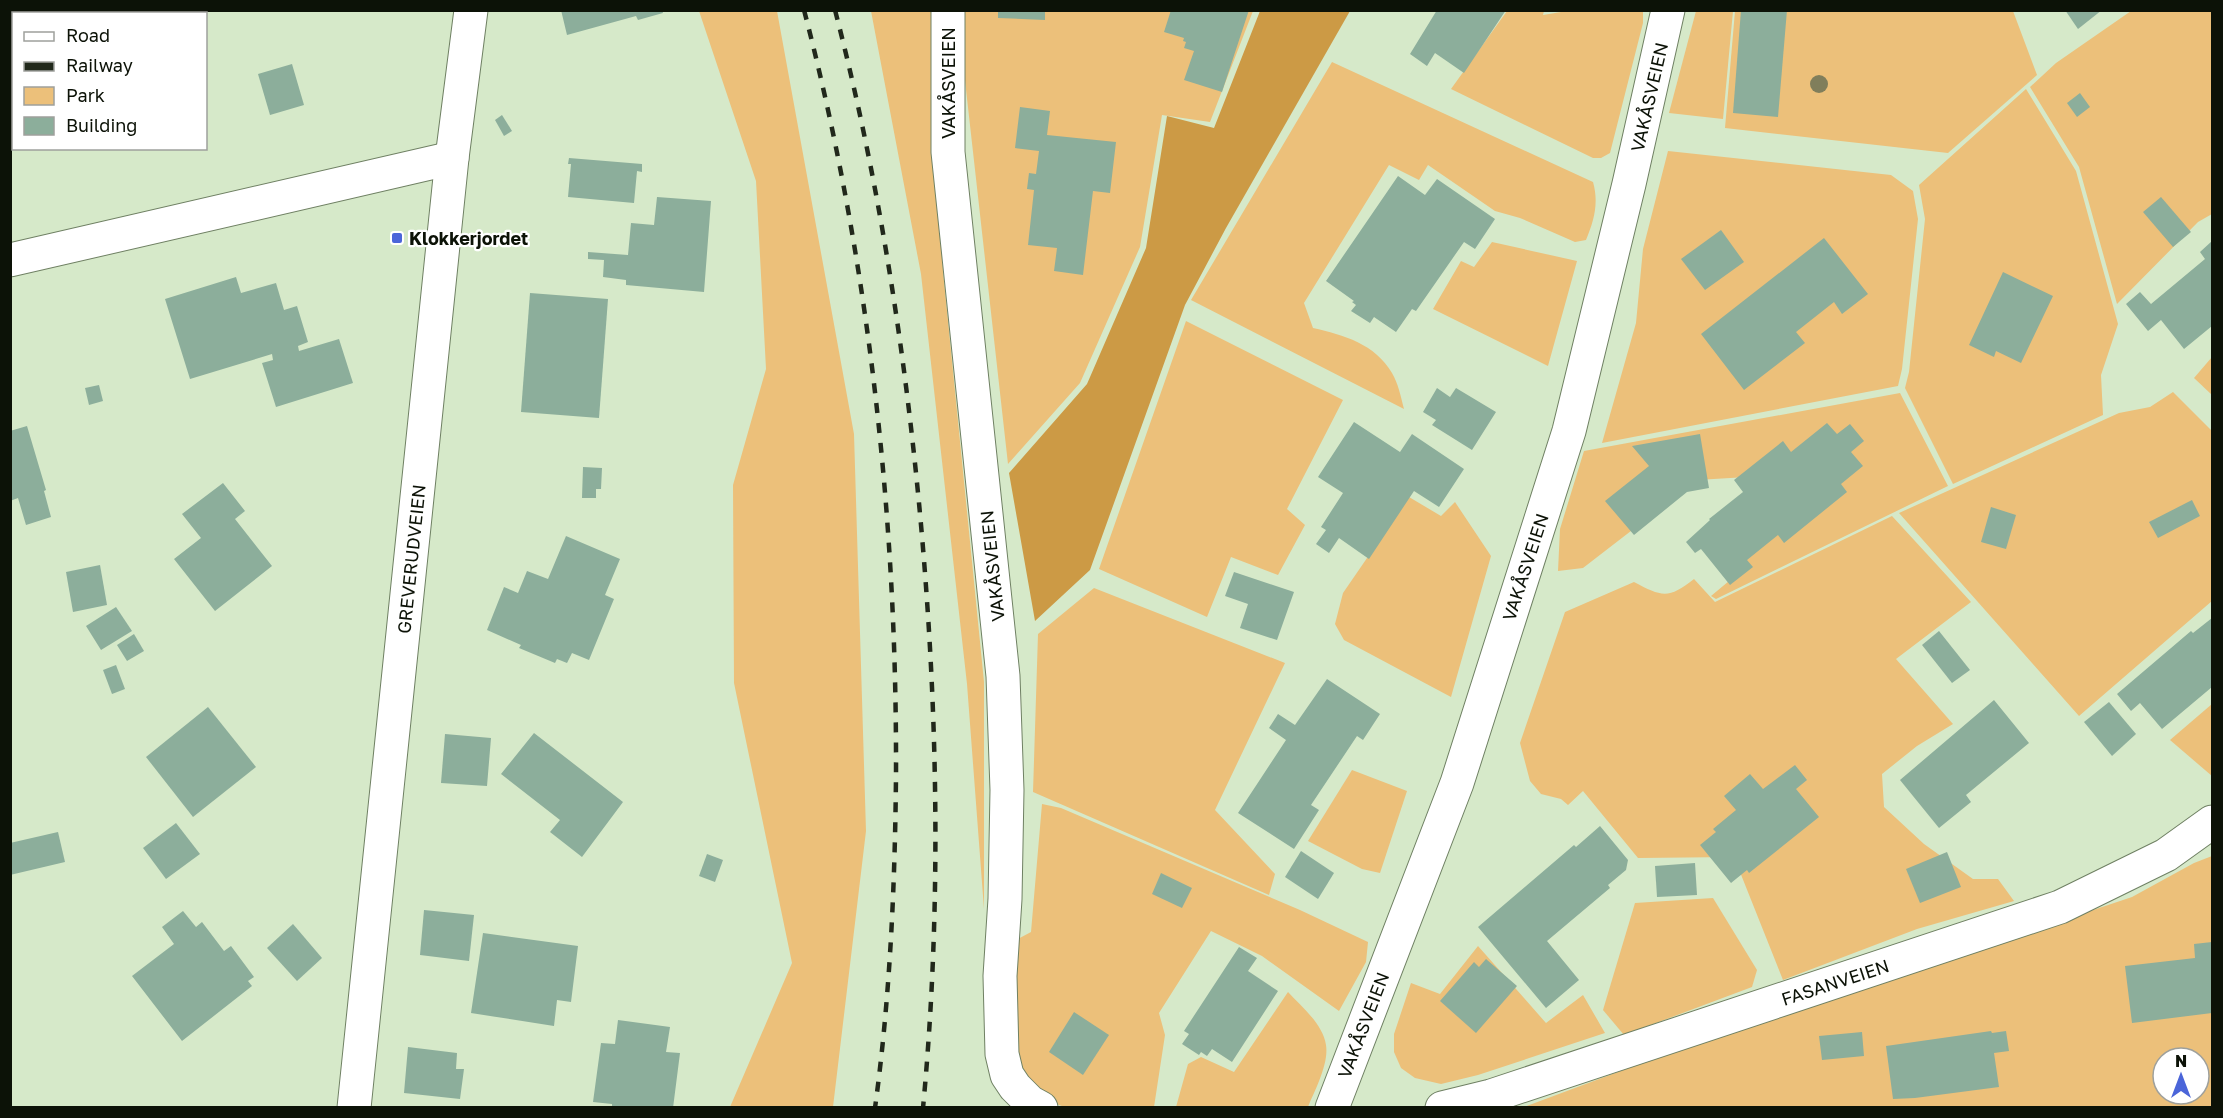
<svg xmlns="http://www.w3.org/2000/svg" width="2223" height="1118" font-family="'Golos Text',sans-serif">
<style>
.green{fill:#ecc07a;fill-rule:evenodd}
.forest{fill:#cc9a45}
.building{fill:#8cae9b}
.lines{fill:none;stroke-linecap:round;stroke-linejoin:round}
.minor-casing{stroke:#6f8063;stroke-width:35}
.minor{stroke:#fff;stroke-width:33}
.rail{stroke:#21281b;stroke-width:4.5;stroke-dasharray:10 10;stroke-linecap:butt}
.tree{fill:#807e5b}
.poi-dot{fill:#4b65d9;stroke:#fff;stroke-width:2}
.labels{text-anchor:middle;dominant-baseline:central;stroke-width:4.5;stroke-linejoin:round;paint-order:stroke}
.street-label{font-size:18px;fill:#0c1207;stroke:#fff}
.poi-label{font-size:18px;font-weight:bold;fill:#0c1207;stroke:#fff;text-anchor:start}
</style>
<rect width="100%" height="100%" fill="#d6e9c9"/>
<g class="green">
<path d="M1573 10 1643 11V23L1610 153 1601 158H1593L1451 89 1507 11H1544L1543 15Z"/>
<path d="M699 11H777L854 434 866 831 833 1107H730L792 963 734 683 733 485 766 369 756 181Z"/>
<path d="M871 11H934L933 104 943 271 984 682V909L967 684 921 274Z"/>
<path d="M960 11H1253L1210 122 1162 115 1140 247 1080 383 1008 464 960 36Z"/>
<path d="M1696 11H1733L1723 119 1669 113Z"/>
<path d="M1735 11H2013L2037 75 1948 153 1725 128Z"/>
<path d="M2131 11H2212V214L2198 222 2117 304 2079 167 2030 87 2056 63Z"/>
<path d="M1332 62 1593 182C1599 203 1594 221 1586 240L1575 242 1520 218 1495 211 1428 165 1419 180 1389 165 1304 303 1313 328C1344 335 1375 344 1392 373 1398 383 1401 397 1404 409L1191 300Z"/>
<path d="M2026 89 2076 171 2118 324 2101 375 2103 415 1953 484 1905 388 1909 372 1925 219 1919 185Z"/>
<path d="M1668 151 1891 175 1913 191 1918 219 1902 369 1898 386 1602 443 1636 323 1643 249Z"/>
<path d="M1492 242 1577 261 1548 366 1433 309 1461 261 1474 267Z"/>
<path d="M1186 321 1343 400 1287 509 1305 525 1278 575 1231 557 1207 617 1099 569Z"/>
<path d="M2212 357V395L2194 378Z"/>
<path d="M2173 392 2212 431V601L2079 716 1899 513 2119 413 2150 407Z"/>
<path d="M1900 393 1948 486 1716 599 1711 596 1735 576 1747 477 1697 480 1583 568 1558 571 1560 529 1584 451Z"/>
<path d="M1409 497 1441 516 1455 502 1491 556 1451 697 1344 640 1335 624 1343 593Z"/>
<path d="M1892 516 1971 602 1896 659 1953 724 1917 746 1882 774 1884 807 1924 844 1973 879H1998L2014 901 1917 929 1783 980 1734 857 1638 858 1583 791 1568 805 1561 799 1541 794 1530 781 1520 743 1565 612 1634 582C1662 597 1669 599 1694 579L1715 602Z"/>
<path d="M1094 588 1285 663 1215 810 1275 874 1269 895 1033 792 1038 634Z"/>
<path d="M2212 704V776L2170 740Z"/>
<path d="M1352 770 1407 791 1380 873 1362 869 1308 841Z"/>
<path d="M1042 804 1061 808 1300 910 1368 942 1366 962 1339 1011 1262 956 1211 931 1159 1013 1165 1035 1154 1107H1065L1053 1103 1024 1081 1012 1035 1016 940 1031 932Z"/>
<path d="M2212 856V1107L1521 1108 1693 1044 2132 897 2194 863ZM2163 1058H2199V1094H2163Z"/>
<path d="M1713 898 1757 970 1752 987 1624 1035 1603 1010 1635 903Z"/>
<path d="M1478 946 1546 1023 1583 995 1605 1033 1478 1075 1441 1084 1415 1078 1401 1068 1394 1052V1034L1411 983 1440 994Z"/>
<path d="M1288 992C1301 1006 1323 1024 1326 1045 1329 1064 1315 1090 1308 1107H1176L1188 1064 1201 1057 1234 1072Z"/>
</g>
<path class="forest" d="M1260 11H1350L1226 228 1185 305 1090 570 1035 621 1009 473 1087 384 1146 248 1167 116 1214 128Z"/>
<g class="building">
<path d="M60 10H184L185 14H61Z"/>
<path d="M561 10H662L663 13 638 20 636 16 567 35Z"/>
<path d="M998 10H1045V20L998 18Z"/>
<path d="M1171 10H1249L1222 92 1184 80 1194 51 1184 48 1186 42 1183 41 1184 38 1164 32Z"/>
<path d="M1437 10H1506L1464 73 1435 53 1427 66 1410 54Z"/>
<path d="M1741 10H1787L1778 117 1733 113Z"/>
<path d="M2065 10H2102L2078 29Z"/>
<path d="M292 64 304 105 270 115 258 74Z"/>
<path d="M2080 93 2090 107 2077 117 2067 103Z"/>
<path d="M1020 107 1050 111 1047 135 1116 142 1110 193 1093 191 1083 275 1054 271 1057 248 1028 245 1034 190 1027 189 1029 173 1036 174 1039 151 1015 148Z"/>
<path d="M502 115 512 131 504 136 495 120Z"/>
<path d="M569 158 642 164V172L637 171 634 203 568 197 571 164H568Z"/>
<path d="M1398 176 1425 195 1437 179 1495 219 1475 249 1464 242 1416 311 1412 309 1396 332 1374 317 1370 323 1351 311 1356 305 1352 302 1354 301 1326 281Z"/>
<path d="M657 197 711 201 704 292 626 285V280L603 277 604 260 588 259V252L628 255 631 223 654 225Z"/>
<path d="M2161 197 2191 232 2173 247 2143 212Z"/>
<path d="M1721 230 1744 262 1705 290 1681 259Z"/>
<path d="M1824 238 1868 294 1842 314 1834 302 1796 332 1805 343 1744 390 1701 334Z"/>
<path d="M2212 241V326L2184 349 2161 320 2148 331 2126 304 2140 292 2151 304 2205 259 2200 252Z"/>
<path d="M2003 272 2053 296 2021 363 1996 351 1994 357 1969 345Z"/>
<path d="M236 277 241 293 276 283 284 310 297 306 308 342 298 346 299 351 339 339 353 383 276 407 262 363 273 360 272 354 190 379 165 299Z"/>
<path d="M530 293 608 299 599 418 521 412Z"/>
<path d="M99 385 103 401 89 405 85 388Z"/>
<path d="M1437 388 1450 397 1456 388 1496 412 1472 450 1432 425 1436 420 1423 412Z"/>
<path d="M1354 422 1400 452 1412 434 1464 469 1439 507 1414 491 1369 559 1339 538 1329 553 1316 544 1326 530 1321 527 1343 493 1318 477Z"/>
<path d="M1827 423 1837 434 1850 424 1864 441 1851 452 1863 466 1841 484 1847 492 1784 543 1778 535 1747 560 1753 567 1730 585 1701 549 1695 553 1686 542 1710 520 1709 519 1743 492 1734 480 1783 441 1791 452Z"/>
<path d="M27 426 46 490 44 491 51 517 26 525 18 498 10 501V431Z"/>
<path d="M1700 434 1709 488 1687 492 1634 535 1605 501 1649 466 1632 446Z"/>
<path d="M583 467 602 468 601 489H596V498H582Z"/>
<path d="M223 483 245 511 235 519 272 566 215 611 174 559 201 538 182 514Z"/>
<path d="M2192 500 2200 516 2158 538 2149 522Z"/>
<path d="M1991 507 2016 515 2006 549 1981 542Z"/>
<path d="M566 536 620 559 605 595 614 599 589 660 572 653 567 663 557 659 555 663 519 648 521 645 487 630 504 587 518 593 527 571 548 579Z"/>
<path d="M100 565 107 605 73 612 66 572Z"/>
<path d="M1234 572 1294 592 1277 640 1240 628 1248 604 1225 596Z"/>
<path d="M116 607 132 631 101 650 86 626Z"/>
<path d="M2212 618V687L2162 729 2140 703 2131 711 2117 694 2191 631 2193 633Z"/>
<path d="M1939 631 1970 670 1952 683 1922 645Z"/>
<path d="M134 634 144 651 127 661 117 645Z"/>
<path d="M116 665 125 689 112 694 103 670Z"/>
<path d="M1327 679 1380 714 1363 740 1357 736 1311 805 1319 810 1294 849 1238 813 1286 740 1269 728 1278 714 1295 725Z"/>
<path d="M1994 700 2029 743 1966 795 1971 802 1939 828 1900 780Z"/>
<path d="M2109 702 2136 734 2112 756 2084 722Z"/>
<path d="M208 707 256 767 193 817 146 757Z"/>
<path d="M534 733 623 802 582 857 550 832 560 820 501 774Z"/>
<path d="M445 734 491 738 487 786 441 783Z"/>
<path d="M1795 765 1807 780 1796 789 1819 817 1749 873 1747 870 1731 883 1700 845 1716 832 1713 829 1736 810 1724 796 1750 774 1763 789Z"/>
<path d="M176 823 200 854 166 879 143 848Z"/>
<path d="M1600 826 1628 860 1626 870 1608 885 1610 888 1547 941 1579 980 1546 1008 1478 927 1574 845 1576 847Z"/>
<path d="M58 832 65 862 10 875V843Z"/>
<path d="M1301 851 1334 873 1318 899 1285 877Z"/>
<path d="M1947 852 1961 887 1920 903 1906 869Z"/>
<path d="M707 854 723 860 715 882 699 876Z"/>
<path d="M1695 863 1697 895 1657 897 1655 866Z"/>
<path d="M1161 873 1192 888 1182 908 1152 894Z"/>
<path d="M424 910 474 915 469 961 420 955Z"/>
<path d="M183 911 196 927 202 922 224 951 231 946 254 977 248 981 252 986 182 1041 132 976 174 944 162 927Z"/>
<path d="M293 924 322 958 297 981 267 948Z"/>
<path d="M483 933 578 946 571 1002 557 1000 554 1026 471 1013Z"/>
<path d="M2212 942V1013L2132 1023 2125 966 2195 958 2194 944Z"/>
<path d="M1239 947 1257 958 1248 971 1278 991 1232 1062 1212 1049 1207 1056 1201 1052 1199 1055 1182 1044 1189 1034 1184 1031Z"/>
<path d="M1486 959 1517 986 1476 1033 1440 1001 1474 962 1479 967Z"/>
<path d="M1074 1012 1109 1035 1083 1075 1049 1052Z"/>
<path d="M618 1020 670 1027 666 1052 680 1053 673 1108H612V1104L593 1102 601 1043 615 1044Z"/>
<path d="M1991 1031 1992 1033 2006 1031 2009 1051 1994 1053 1999 1087 1915 1098 1893 1099 1886 1046Z"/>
<path d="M1862 1032 1864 1056 1822 1060 1819 1036Z"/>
<path d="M408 1047 457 1053 456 1069H464L460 1099 404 1093Z"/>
</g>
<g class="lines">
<defs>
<g id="minor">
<path d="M948 10V152L1003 676 1007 790 1005 899 1000 976 1002 1054 1007 1075 1015 1087 1030 1102 1041 1108"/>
<path d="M10 260 452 158"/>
<path d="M354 1108 452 158 471 10"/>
<path d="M1332 1108 1457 783 1569 431 1629 184 1668 10"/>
<path d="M1442 1108 1491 1096 2060 907 2166 855 2212 822"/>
</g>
</defs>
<use href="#minor" class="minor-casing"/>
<use href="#minor" class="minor"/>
<g class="rail">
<path d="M804 10C869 259 897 519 896 775 895 886 890 998 875 1108"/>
<path d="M835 10C877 172 903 337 919 503 938 704 942 906 923 1108"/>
</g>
</g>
<circle class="tree" cx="1819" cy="84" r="9"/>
<rect class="poi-dot" x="391" y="232" width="12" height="12" rx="3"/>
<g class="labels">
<g class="street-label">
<text transform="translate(948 83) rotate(-90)">VAKÅSVEIEN</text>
<text transform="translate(1649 97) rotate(-77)">VAKÅSVEIEN</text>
<text transform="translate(411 559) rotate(-84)">GREVERUDVEIEN</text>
<text transform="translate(992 566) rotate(-96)">VAKÅSVEIEN</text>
<text transform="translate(1525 567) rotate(-72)">VAKÅSVEIEN</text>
<text transform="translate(1835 982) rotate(-18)">FASANVEIEN</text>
<text transform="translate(1363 1025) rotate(-69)">VAKÅSVEIEN</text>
</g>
<g class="poi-label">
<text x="409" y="238">Klokkerjordet</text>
</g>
</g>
<rect width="2223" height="1118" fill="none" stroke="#0c1207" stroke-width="24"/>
<rect x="12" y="12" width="195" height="138" fill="#ffffff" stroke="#9ea09c" stroke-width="1.5"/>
<rect x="24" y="32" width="30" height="9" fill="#ffffff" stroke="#9ea09c" stroke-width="1.5"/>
<text x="66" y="42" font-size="18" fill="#0c1207">Road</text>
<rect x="24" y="62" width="30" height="9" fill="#21281b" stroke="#9ea09c" stroke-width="1.5"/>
<text x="66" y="72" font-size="18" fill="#0c1207">Railway</text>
<rect x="24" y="87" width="30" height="18" fill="#ecc07a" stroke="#9ea09c" stroke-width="1.5"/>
<text x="66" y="102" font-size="18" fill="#0c1207">Park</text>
<rect x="24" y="117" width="30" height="18" fill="#8cae9b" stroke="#9ea09c" stroke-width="1.5"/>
<text x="66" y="132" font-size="18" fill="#0c1207">Building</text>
<g transform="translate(2181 1076)"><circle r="28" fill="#ffffff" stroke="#9ea09c" stroke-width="1.5"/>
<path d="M0-4.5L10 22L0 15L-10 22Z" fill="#4b65d9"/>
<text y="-9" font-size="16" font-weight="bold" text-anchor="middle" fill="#0c1207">N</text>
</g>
</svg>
